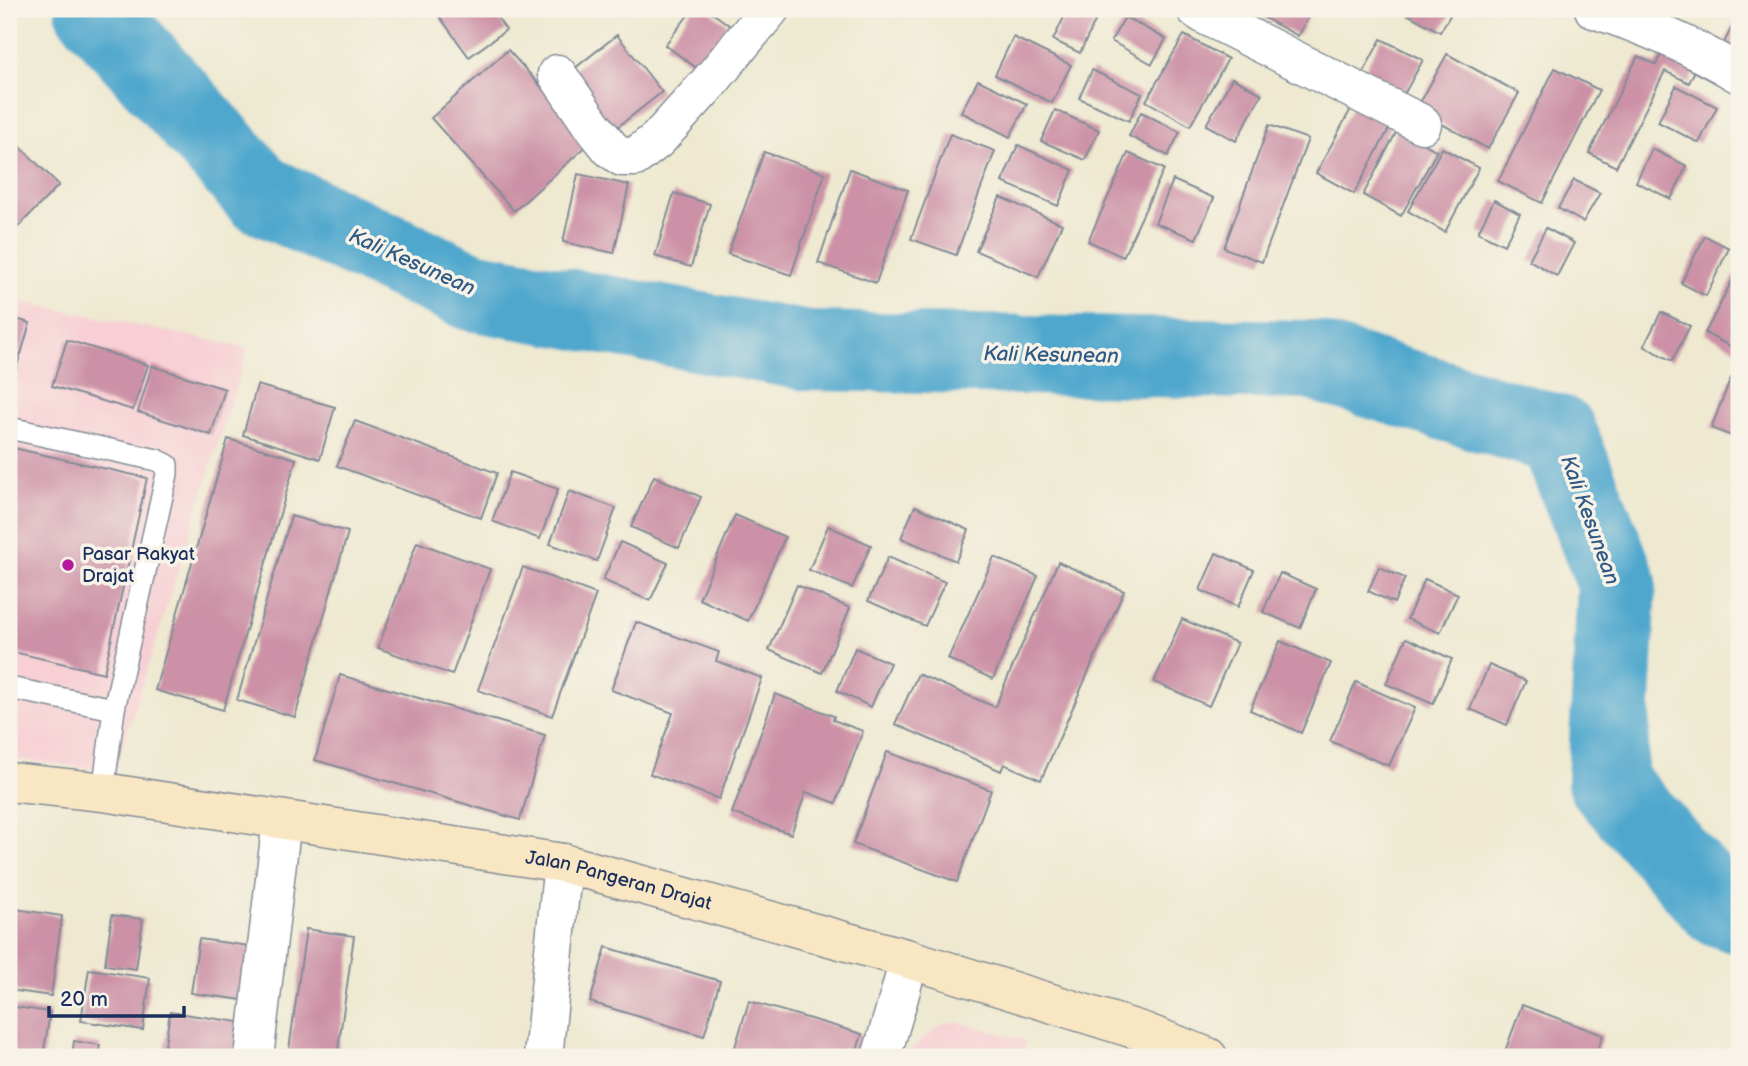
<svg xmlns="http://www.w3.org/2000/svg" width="1748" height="1066" font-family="'Balsamiq Sans',sans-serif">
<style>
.built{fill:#f7cfd4}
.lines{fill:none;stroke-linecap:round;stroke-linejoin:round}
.river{stroke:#50a7cd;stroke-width:80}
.building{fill:#cc91a6}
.lane-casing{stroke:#848c97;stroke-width:24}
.street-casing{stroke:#848c97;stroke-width:41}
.secondary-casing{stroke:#848c97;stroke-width:41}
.lane{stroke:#fff;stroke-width:21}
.street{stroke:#fff;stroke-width:38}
.secondary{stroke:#f9e7c3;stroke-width:38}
.poi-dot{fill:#b5179e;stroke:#f7f3e8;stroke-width:2.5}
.labels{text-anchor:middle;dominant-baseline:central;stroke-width:7;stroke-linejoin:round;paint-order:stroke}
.poi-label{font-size:19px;fill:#1b2f5e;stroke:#f7f3e8;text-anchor:start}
.street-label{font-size:19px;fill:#1b2f5e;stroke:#f7f3e8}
.water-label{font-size:21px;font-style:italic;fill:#2e5985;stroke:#f7f3e8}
</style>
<rect width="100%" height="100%" fill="#f7f3e8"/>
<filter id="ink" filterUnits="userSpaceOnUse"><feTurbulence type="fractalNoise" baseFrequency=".0143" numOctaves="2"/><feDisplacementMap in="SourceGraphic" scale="14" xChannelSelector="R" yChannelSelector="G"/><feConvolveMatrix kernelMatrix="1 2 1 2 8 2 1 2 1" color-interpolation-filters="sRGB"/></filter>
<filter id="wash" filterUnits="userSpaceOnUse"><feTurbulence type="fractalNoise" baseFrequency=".00686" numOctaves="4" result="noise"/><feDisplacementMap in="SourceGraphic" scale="28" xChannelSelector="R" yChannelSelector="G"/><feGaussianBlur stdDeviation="1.57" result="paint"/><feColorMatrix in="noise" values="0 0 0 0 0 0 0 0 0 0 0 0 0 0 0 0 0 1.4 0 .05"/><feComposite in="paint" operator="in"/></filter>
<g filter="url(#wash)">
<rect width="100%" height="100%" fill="#eee9d0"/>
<g class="built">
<path d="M9 299 248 348 115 771 9 759Z"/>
<path d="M959 1022 1026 1041 1022 1057H906L913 1047 943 1024Z"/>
</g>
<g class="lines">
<path class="river" d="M95 9 261 194 471 291 808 351 1311 360 1558 435 1617 583 1607 782 1718 906 1739 914"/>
</g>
<g id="blocks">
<g class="building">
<path d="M434 9H491L506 30 469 57Z"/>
<path d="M693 9H707L733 28 701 71 665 45Z"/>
<path d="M1068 9H1101L1080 53 1053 40Z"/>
<path d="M1260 9H1313L1298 36 1257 14Z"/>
<path d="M1398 9H1454L1440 32Z"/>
<path d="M1739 12V51L1724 43Z"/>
<path d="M1125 17 1166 39 1152 64 1111 41Z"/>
<path d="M617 35 662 92 610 133 565 76Z"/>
<path d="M1184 35 1228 59 1190 126 1146 101Z"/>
<path d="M1013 37 1071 65 1052 103 995 75Z"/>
<path d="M1381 39 1423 60 1397 107 1356 86Z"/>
<path d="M1668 39 1702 56 1689 83 1665 71 1616 167 1589 153 1638 56 1656 65Z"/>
<path d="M508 50 591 142 514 211 431 118Z"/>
<path d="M1447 54 1519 93 1488 149 1416 110Z"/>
<path d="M1555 68 1599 90 1542 203 1498 181Z"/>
<path d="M1092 70 1142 94 1129 121 1079 98Z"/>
<path d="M1232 78 1262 94 1236 141 1206 125Z"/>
<path d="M978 80 1027 104 1010 137 961 112Z"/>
<path d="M1676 86 1717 107 1699 143 1658 122Z"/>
<path d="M1352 107 1390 127 1354 194 1316 173Z"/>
<path d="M1055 110 1099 130 1085 160 1041 141Z"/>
<path d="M1141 112 1180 132 1168 156 1129 136Z"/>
<path d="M1269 125 1308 139 1262 262 1224 248Z"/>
<path d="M1398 129 1437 151 1401 216 1363 195Z"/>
<path d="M950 134 995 151 956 255 911 239Z"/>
<path d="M9 136 59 185 11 234 9 232Z"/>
<path d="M1018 145 1073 170 1058 206 1002 182Z"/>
<path d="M1442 148 1479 168 1445 232 1408 211Z"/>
<path d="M1652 149 1687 166 1671 199 1636 182Z"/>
<path d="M764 152 825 173 791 275 728 254Z"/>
<path d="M1128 153 1164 169 1123 257 1088 241Z"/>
<path d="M850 169 908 190 876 283 818 263Z"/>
<path d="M578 174 629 185 614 253 563 242Z"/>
<path d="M1173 180 1214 198 1196 239 1155 223Z"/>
<path d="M1574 180 1600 193 1583 222 1558 208Z"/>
<path d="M674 193 710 204 691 267 655 256Z"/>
<path d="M1000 197 1062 224 1038 277 976 251Z"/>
<path d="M1494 200 1520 214 1504 245 1478 232Z"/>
<path d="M1546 228 1574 243 1557 276 1529 260Z"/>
<path d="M1705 236 1729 248 1706 296 1681 283Z"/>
<path d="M1735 275 1739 277V351L1705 333Z"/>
<path d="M1661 312 1690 326 1672 361 1644 346Z"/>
<path d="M9 317 30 323 21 354 9 351Z"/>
<path d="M67 340 148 365 133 410 52 386Z"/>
<path d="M9 353 20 356 9 392Z"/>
<path d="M152 366 225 389 211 435 138 412Z"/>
<path d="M1731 378 1739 381V439L1711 428Z"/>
<path d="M257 385 335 407 320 459 243 435Z"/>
<path d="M355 421 497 473 481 518 337 466Z"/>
<path d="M228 439 296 459 223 710 155 690Z"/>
<path d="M9 447 147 478 104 673 9 651Z"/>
<path d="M510 472 558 489 540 539 492 521Z"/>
<path d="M654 476 701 497 679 548 631 527Z"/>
<path d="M569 491 616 508 597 561 550 544Z"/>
<path d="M915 506 969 530 956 561 901 538Z"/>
<path d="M735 515 785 537 748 621 699 599Z"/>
<path d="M291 516 348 532 295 717 237 700Z"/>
<path d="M828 526 871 545 852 588 809 570Z"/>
<path d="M417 542 490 569 452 675 378 648Z"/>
<path d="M620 542 668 563 650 601 603 580Z"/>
<path d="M1216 553 1254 570 1238 607 1200 590Z"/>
<path d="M888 557 945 582 925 626 868 601Z"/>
<path d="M994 557 1038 576 993 679 948 659Z"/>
<path d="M1058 562 1124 591 1041 780 1004 764 1001 771 895 724 918 674 995 707Z"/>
<path d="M523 567 596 594 552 716 478 690Z"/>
<path d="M1379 567 1405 578 1394 603 1368 591Z"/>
<path d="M1280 573 1316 589 1300 628 1263 612Z"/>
<path d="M1425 579 1458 594 1440 633 1407 619Z"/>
<path d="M797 585 850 608 822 673 769 650Z"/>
<path d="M1182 619 1237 643 1209 706 1154 682Z"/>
<path d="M636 622 719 652 716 661 762 678 719 799 650 774 673 713 611 690Z"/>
<path d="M1406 638 1452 659 1433 704 1386 684Z"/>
<path d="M1280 641 1331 663 1301 733 1250 710Z"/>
<path d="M855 648 890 663 871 707 837 691Z"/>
<path d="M1489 665 1526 681 1507 725 1470 709Z"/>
<path d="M340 675 545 735 520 820 315 760Z"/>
<path d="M1356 682 1415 708 1389 766 1330 741Z"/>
<path d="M775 694 834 716 833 720 863 731 836 803 806 792 791 834 732 813Z"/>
<path d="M887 752 991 790 957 882 853 844Z"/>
<path d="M9 908 62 916 51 996 9 990Z"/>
<path d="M112 915 143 919 136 969 105 965Z"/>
<path d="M306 929 354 936 337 1057H288Z"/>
<path d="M199 939 250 946 243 1000 191 993Z"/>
<path d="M606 947 720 981 704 1036 590 1002Z"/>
<path d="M89 969 150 978 143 1030 81 1021Z"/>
<path d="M749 1001 862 1034 855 1057H732Z"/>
<path d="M1522 1005 1603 1035 1595 1057H1503Z"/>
<path d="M9 1006 50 1012 43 1057H9Z"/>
<path d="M170 1012 246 1023 241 1057H163Z"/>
<path d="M74 1041 100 1045 98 1057H72Z"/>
</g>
</g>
</g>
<g filter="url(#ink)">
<use href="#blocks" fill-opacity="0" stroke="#848c97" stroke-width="2"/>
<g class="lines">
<defs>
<g id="lane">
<path d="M9 428 157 460 167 465V474L114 709 103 792"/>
<path d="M9 688 114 709"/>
</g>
<g id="street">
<path d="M1196 9 1205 15 1422 124"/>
<path d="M1594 9C1644 25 1694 47 1739 74"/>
<path d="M557 74 591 124 611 149 622 157H635L657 140 707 85 770 9"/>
<path d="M254 1057 282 820"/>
<path d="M543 1057 563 863"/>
<path d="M881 1057 899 997 909 959"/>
</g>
<g id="secondary">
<path id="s1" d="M9 782 103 792 563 863 909 959 1144 1032 1208 1057"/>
</g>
</defs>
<use href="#lane" class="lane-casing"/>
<use href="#street" class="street-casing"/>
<use href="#secondary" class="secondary-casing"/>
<use href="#lane" class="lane"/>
<use href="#street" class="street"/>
<use href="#secondary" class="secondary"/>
</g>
</g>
<circle class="poi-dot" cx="68" cy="565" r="7"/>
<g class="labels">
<g class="poi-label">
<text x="82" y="554">Pasar Rakyat<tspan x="82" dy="22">Drajat</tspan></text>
</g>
<g class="street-label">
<text stroke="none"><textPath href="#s1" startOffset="618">Jalan Pangeran Drajat</textPath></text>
</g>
<g class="water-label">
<text transform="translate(412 262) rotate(24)">Kali Kesunean</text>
<text transform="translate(1051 355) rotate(1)">Kali Kesunean</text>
<text transform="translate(1590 520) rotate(70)">Kali Kesunean</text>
</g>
</g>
<rect width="1748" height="1066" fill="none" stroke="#f7f3e8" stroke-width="35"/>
<path d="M49 1006v10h135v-10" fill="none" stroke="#1b2f5e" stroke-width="3.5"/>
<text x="60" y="1006" font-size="21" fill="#1b2f5e" stroke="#f7f3e8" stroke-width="5" paint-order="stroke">20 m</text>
</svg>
